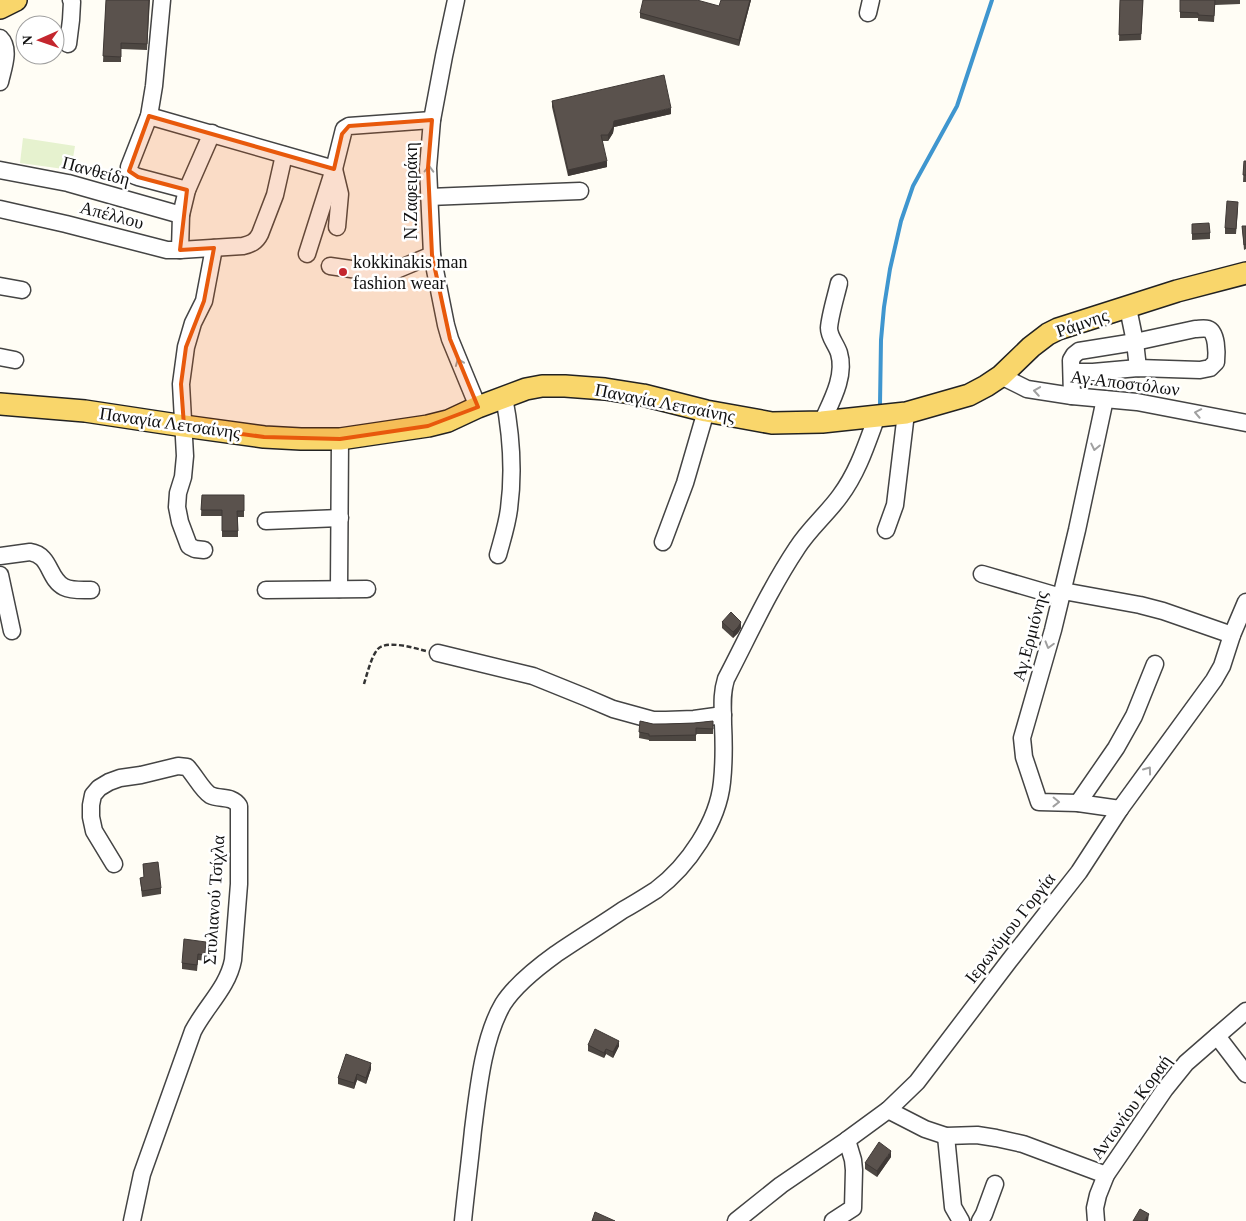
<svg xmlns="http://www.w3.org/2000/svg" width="1246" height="1221" font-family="'Times New Roman',serif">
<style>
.pitch{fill:#e6f2cf}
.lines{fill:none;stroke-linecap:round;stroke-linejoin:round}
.stream{stroke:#3f96cf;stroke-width:4}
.minor-casing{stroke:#444;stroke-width:19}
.major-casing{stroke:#222;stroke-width:24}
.path{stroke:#333;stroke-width:2.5;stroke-dasharray:5 2.5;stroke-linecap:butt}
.minor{stroke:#fff;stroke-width:16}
.major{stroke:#f9d66b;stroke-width:21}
.wall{fill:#4d4742}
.shaded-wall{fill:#3f3936}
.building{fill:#5a524d;stroke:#3f3936}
.oneway{stroke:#a0a0a0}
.marked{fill:#e8590c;fill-opacity:0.2;stroke:#e8590c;stroke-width:4;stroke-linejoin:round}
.poi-dot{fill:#c4262e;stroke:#fff;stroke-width:2}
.labels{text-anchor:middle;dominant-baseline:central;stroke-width:5;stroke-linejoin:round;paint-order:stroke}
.street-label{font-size:18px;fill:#111;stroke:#fff}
.poi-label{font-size:18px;fill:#111;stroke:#fff;text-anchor:start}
</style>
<rect width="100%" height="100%" fill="#fffdf5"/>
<path class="pitch" d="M23 138 75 146 71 170 20 163Z"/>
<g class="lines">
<path class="stream" d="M880 404 881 340 884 307 890 269 901 221 913 186 957 106 992 0"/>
<defs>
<g id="minor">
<path d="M162 0 154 86 149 116 129 167C130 173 132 175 138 177L187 190"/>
<path d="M456 0 444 56 432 120 428 168 432 255 446 325 450 339 478 407"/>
<path d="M868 13 871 0"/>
<path d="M0 38C11 49 3 68 0 82"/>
<path d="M68 44 71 20 72 2 71 0"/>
<path d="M149 116 334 169 344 129 349 126 432 120"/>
<path d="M334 169 340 194 337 227"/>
<path d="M0 170 68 183 181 215"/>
<path d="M429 197 580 191"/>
<path d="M0 209 66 224 167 250H180L243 246C251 244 256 242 260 234L275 195 284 155"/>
<path d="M180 250 181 215 187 190 212 133"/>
<path d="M307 254 334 169"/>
<path d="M330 266 379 273 396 270 432 255"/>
<path d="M0 286 22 290"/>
<path d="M1128 308 1135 342 1138 368"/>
<path d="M0 357 15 360"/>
<path d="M1072 372H1093L1138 368 1200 370 1210 368 1216 362C1217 353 1217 332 1208 329 1204 328 1199 329 1195 329L1135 342 1079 351 1074 355 1071 360 1072 396"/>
<path d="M1001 376 1027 389 1072 396 1137 402 1246 423"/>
<path d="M1105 399 1077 530 1061 597 1053 630 1022 738 1024 757 1039 802 1078 803 1120 809"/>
<path d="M822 422C831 402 846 376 839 353 836 344 829 337 829 328 830 315 836 296 839 283"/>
<path d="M266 521 340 518"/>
<path d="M886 530 895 505 906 413"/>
<path d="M663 542 685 483 706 411"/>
<path d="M204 550 195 549 189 546 180 522 177 507 178 493 183 477 185 456 181 384 186 347 193 323 204 301 214 248"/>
<path d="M498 555C502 540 507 525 509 509 514 472 511 433 504 397"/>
<path d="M0 556 30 552C51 555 48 579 64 587 72 591 83 590 91 590"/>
<path d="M982 574 1061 597"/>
<path d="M0 575 12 631"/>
<path d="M339 589 340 439"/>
<path d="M266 590 367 589"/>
<path d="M1063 591 1140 605 1163 611 1232 635"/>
<path d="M438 653 533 676 585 697 613 709 653 720H666L694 719 723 715"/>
<path d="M1078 803 1116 748 1134 716 1155 664"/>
<path d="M114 864 94 831 91 817V805L93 795 99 788 109 782 120 778 141 775 178 766 187 767C194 774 202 790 210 795 220 800 232 795 239 806V884L233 960C228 987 206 1006 193 1031L142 1174 132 1221"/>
<path d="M1217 1036 1246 1074"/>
<path d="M888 1110 925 1129 946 1136 977 1135 996 1138 1023 1144 1106 1175"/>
<path d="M946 1136 953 1207 961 1221"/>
<path d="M463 1221C466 1191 470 1160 473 1130 478 1091 483 1038 503 1004 515 985 538 967 556 954 578 939 601 925 623 910 634 904 645 897 656 890 688 866 718 822 722 782 724 763 724 744 723 724 723 708 721 695 726 679 749 635 769 590 797 548 809 529 827 514 840 496 858 472 867 443 877 416"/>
<path d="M736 1221 781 1185 847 1140 888 1110 917 1082 1009 961 1079 872 1120 809 1214 680 1222 666 1232 635 1246 602"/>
<path d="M833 1221 853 1208 854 1170 853 1160 847 1140"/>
<path d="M980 1221 984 1214 995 1184"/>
<path d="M1096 1221 1095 1208 1098 1195 1106 1175 1165 1089 1186 1063 1217 1036 1246 1011"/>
</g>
<g id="major">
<path d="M0 8 16 0"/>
<path d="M0 404 85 411 184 426 264 437 301 439H340L428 426 448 421 478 407 526 389 542 386H565L605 389 643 395 706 411 772 423 822 422 906 413 969 395 986 386 1001 376 1031 347 1048 334 1058 329 1177 291 1246 273"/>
</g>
</defs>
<use href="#minor" class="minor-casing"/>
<use href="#major" class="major-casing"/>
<path class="path" d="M364 684C367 674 371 658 377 650 385 639 414 648 426 651"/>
<use href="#minor" class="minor"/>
<use href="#major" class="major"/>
</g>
<g class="wall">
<path d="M106 0H150L147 50 121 49V62H103Z"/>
<path d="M751 0 739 46 640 18V13L719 6Z"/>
<path d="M1120 0H1143L1141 40 1119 41Z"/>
<path d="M1180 0H1240V4L1215 5 1214 22 1198 21V18H1180Z"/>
<path d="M552 101 671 114 614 127 613 133 608 141H602L607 167 568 176 552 107Z"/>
<path d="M1244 161H1246V182H1243Z"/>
<path d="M1238 208 1236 234H1225V228Z"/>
<path d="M1192 224 1210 233V239L1192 240Z"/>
<path d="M1242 226H1246V249L1244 250Z"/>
<path d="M202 495H244V517H238V537H222V516H201Z"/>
<path d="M722 622 741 628 738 633 733 638 722 628Z"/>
<path d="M640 721 653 724 694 723 713 721V734H696V741H649V740L639 738Z"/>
<path d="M143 864 161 888V894L142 897 140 878H144Z"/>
<path d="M206 948 205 961 198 960 197 971 182 969V963Z"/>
<path d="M588 1045 619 1046 613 1058 606 1054 604 1058 588 1051Z"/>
<path d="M371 1069 366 1084 357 1080 354 1089 338 1084V1078Z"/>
<path d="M891 1157 877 1177 865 1169V1163Z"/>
</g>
<g class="shaded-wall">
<path d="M750 0H751L739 46V40Z"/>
<path d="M671 108V114L614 127 613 133 608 141V135L614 121Z"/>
<path d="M607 161V167L568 176V170Z"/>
<path d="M741 622V628L738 633 733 638V632Z"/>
<path d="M619 1041V1046L613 1058V1052Z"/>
<path d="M606 1049V1054L604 1058V1053Z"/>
<path d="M371 1063V1069L366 1084V1078Z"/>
<path d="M357 1074V1080L354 1089V1083Z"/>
<path d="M891 1151V1157L877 1177V1171Z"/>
<path d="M1149 1214 1148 1221H1144Z"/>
</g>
<g class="building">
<path d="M106 0H149L147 44 121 43V57L103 56Z"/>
<path d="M643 0H697L719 6 721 0H750L739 40 640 13Z"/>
<path d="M1120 0H1143L1141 34 1119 35Z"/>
<path d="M1180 0H1215L1214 16 1198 15V13L1180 12Z"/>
<path d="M664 75 671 108 614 121 613 127 608 135H601L607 161 568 170 552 101Z"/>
<path d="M1244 161H1246V175H1243Z"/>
<path d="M1227 201 1238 202 1236 229 1225 228Z"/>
<path d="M1209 223 1210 233 1192 234V224Z"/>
<path d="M1242 226H1246V244L1244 245Z"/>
<path d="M202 495H244V511H237L238 531H222V510H201Z"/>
<path d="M731 612 741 622 738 627 733 632 722 622Z"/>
<path d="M640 721 653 724H666L694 723 713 721V729L696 728V735L649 736V734L639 732Z"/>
<path d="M158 862 161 888 142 891 140 878 144 877 143 864Z"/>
<path d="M184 939 206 942 205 955 198 954 197 965 182 963Z"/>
<path d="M595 1029 619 1041 613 1052 606 1049 604 1053 588 1045Z"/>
<path d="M346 1054 371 1063 366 1078 357 1074 354 1083 338 1078Z"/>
<path d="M879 1142 891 1151 877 1171 865 1163Z"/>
<path d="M1140 1209 1149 1214 1144 1221H1133Z"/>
<path d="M595 1212 615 1221H592Z"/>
</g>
<defs><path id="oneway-chevron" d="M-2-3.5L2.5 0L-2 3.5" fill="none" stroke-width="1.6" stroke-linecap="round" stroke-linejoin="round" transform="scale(1.25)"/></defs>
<g class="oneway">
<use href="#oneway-chevron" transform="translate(429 169) rotate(-89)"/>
<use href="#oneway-chevron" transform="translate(459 362) rotate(-112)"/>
<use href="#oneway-chevron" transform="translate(1037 391) rotate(-171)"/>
<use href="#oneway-chevron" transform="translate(1198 413) rotate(-169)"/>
<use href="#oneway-chevron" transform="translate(1095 447) rotate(102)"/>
<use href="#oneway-chevron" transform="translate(1049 645) rotate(106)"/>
<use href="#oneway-chevron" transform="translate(1148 770) rotate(-54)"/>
<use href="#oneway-chevron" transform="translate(1056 802) rotate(1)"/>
</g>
<path class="marked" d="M149 116 334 169 342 134 349 126 432 120 428 168 432 255 450 339 478 407 428 426 340 439 264 437 184 426 181 384 186 347 204 301 214 248 180 250 187 190 138 177 129 171Z"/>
<circle class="poi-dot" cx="343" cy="272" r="5"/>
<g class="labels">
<g class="street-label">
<text transform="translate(96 171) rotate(15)">Πανθείδη</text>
<text transform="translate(411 191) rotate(-90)">Ν.Ζαφειράκη</text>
<text transform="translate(112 215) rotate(15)">Απέλλου</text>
<text transform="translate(1082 323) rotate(-19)">Ράμνης</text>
<text transform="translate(1125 383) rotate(7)">Αγ.Αποστόλων</text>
<text transform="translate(665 403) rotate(11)">Παναγία Λετσαίνης</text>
<text transform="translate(170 423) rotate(8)">Παναγία Λετσαίνης</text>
<text transform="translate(1030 636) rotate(-75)">Αγ.Ερμιόνης</text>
<text transform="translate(214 900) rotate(-86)">Στυλιανού Τσίχλα</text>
<text transform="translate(1010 928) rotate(-52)">Ιερωνύμου Γοργία</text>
<text transform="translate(1131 1107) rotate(-54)">Αντωνίου Κοραή</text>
</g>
<g class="poi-label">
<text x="353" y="262">kokkinakis man<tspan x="353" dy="21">fashion wear</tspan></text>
</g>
</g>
<g transform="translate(40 40) rotate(268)"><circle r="24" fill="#ffffff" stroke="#a0a0a0"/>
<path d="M0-4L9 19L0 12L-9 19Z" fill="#c4262e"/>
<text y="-8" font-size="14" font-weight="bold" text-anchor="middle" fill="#111111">N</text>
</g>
</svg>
